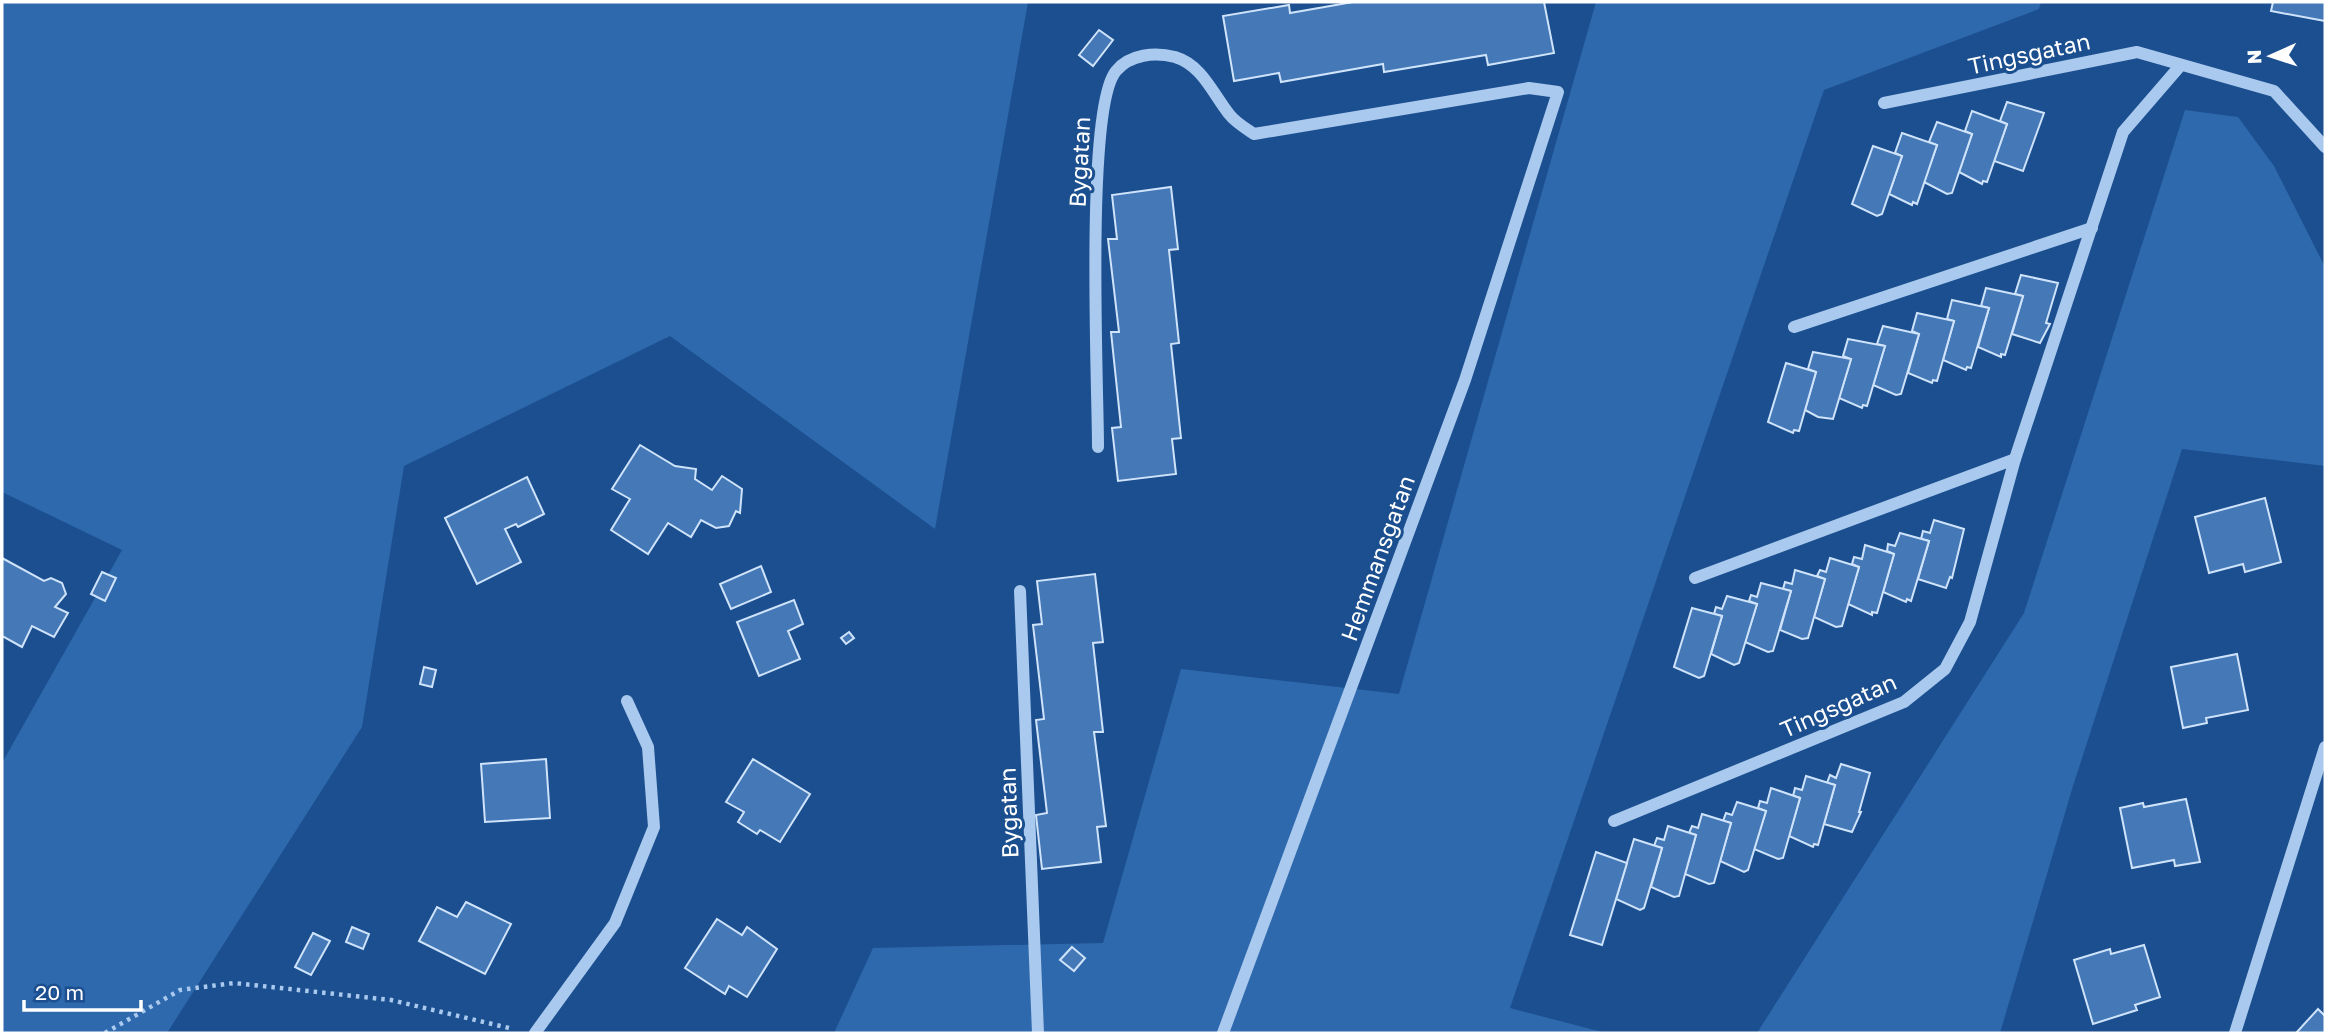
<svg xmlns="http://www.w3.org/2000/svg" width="2327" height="1035" font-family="'Golos Text',sans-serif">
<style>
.green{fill:#2e69ad}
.building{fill:#4478b7;stroke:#cfe3fa;stroke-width:2}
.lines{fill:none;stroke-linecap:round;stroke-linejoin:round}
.path{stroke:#a9c9ee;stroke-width:4.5;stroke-dasharray:3.5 5;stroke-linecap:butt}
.minor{stroke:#a9c9ee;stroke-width:12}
.labels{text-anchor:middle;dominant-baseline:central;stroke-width:6;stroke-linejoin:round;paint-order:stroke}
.street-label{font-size:23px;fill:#fff;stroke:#1b4f8f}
</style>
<rect width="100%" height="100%" fill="#1b4f8f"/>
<g class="green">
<path d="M2 2H1028L935 529 670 336 404 466 362 727 167 1033H2V763L122 550 2 492Z"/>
<path d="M1596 2H2041L2039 9 1824 90 1510 1008 1606 1033H834L873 948 1103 943 1181 669 1399 694Z"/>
<path d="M2185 110 2238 117 2274 166 2325 267V466L2182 449 2073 786 2000 1033H1757L2024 613Z"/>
</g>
<g class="building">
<path d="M1353 2H1544L1554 53 1488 65 1486 55 1384 72 1383 64 1281 82 1279 73 1234 81 1223 16 1289 5 1290 13Z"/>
<path d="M2273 2H2325V21L2271 11Z"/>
<path d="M1099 30 1113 40 1093 66 1079 55Z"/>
<path d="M2007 102 2044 113 2023 171 1994 161 2007 124 2000 121Z"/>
<path d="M1972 111 2007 124 1987 182 1983 181 1982 184 1959 172 1972 134 1965 131Z"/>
<path d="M1937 122 1972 134 1952 193 1947 194 1924 182 1937 145 1929 142Z"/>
<path d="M1902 133 1937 145 1917 204 1913 202 1912 205 1889 194 1902 156 1895 153Z"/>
<path d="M1873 146 1902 156 1882 214 1877 216 1852 204Z"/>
<path d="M1171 187 1178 249 1169 250 1179 343 1171 344 1181 438 1172 439 1176 474 1118 481 1112 428 1121 427 1111 332H1119L1108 239H1117L1112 195Z"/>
<path d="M2021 275 2058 283 2046 323 2050 324 2040 343 2012 334 2023 296 2015 294Z"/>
<path d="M1986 288 2023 296 2005 355 2001 354V357L1978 347 1989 308 1981 306Z"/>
<path d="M1952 300 1989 308 1971 368 1967 367 1966 370 1943 360 1954 321 1947 319Z"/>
<path d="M1917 313 1954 321 1937 381 1933 380 1932 383 1908 373 1919 334 1912 331Z"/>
<path d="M1883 326 1919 334 1901 394 1896 395 1873 385 1885 346 1877 344Z"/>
<path d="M1848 339 1885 346 1867 406 1863 405 1862 408 1839 398 1851 359 1843 356Z"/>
<path d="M1813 352 1851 359 1833 419 1818 417 1805 410 1816 372 1808 369Z"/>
<path d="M1786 363 1816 372 1799 431 1794 430 1793 433 1768 422Z"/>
<path d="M640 445 675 466 696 469 695 479 712 490 722 476 742 489 740 513 736 511 729 526 716 528 701 520 691 537 668 523 648 554 611 530 630 499 612 489Z"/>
<path d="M527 477 544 514 518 527 516 524 505 529 521 562 477 584 445 518Z"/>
<path d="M2265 498 2281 562 2245 572 2243 564 2209 573 2195 517Z"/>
<path d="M1934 520 1964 529 1952 578 1950 577 1946 588 1918 579 1929 541 1921 539 1923 531 1930 533Z"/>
<path d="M1900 533 1929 541 1911 601 1907 599 1906 602 1883 592 1894 554 1887 551 1888 544 1895 546Z"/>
<path d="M1865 545 1894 554 1877 613 1872 612V615L1848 604 1859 567 1852 564 1854 557 1862 559Z"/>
<path d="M2 558 44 581 51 578 62 583 66 594 55 607 68 613 54 637 32 626 22 647 2 636Z"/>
<path d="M1830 558 1859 567 1842 626 1836 627 1814 617 1825 579 1817 576 1820 570 1826 572Z"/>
<path d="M761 566 771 592 731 609 720 584Z"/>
<path d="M1795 570 1825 579 1808 638 1802 639 1780 630 1791 591 1783 589 1785 582 1792 584Z"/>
<path d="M102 572 116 578 105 601 91 594Z"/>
<path d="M1095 574 1103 642 1093 643 1103 732H1094L1106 826 1097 827 1101 862 1042 869 1036 815 1047 813 1036 720 1044 719 1033 625 1042 624 1037 581Z"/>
<path d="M1761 583 1791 591 1773 651 1768 652 1745 642 1757 604 1749 601 1751 595 1757 597Z"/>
<path d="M1727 596 1757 604 1739 663 1734 665 1711 654 1722 616 1714 614 1716 607 1722 609Z"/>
<path d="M794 600 803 624 788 631 800 659 759 676 737 622Z"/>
<path d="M1692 608 1722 616 1704 676 1699 678 1674 667Z"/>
<path d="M849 632 854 638 846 644 841 638Z"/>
<path d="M2237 654 2248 710 2206 718 2207 723 2183 728 2171 667Z"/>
<path d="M424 667 436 670 432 687 420 684Z"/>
<path d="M546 759 550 818 485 822 481 764Z"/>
<path d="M753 759 810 794 780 842 760 830 757 834 738 822 744 812 726 802Z"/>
<path d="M1841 764 1870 773 1859 812H1861L1852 832 1824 824 1835 785 1827 783 1830 775 1836 778Z"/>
<path d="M1806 776 1835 785 1818 845 1814 844 1813 847 1789 836 1800 798 1793 796 1795 788 1802 790Z"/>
<path d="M1771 788 1800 798 1783 858 1778 859 1754 849 1766 811 1758 808 1760 801 1767 803Z"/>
<path d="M2186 799 2200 862 2175 866 2174 860 2132 868 2120 808 2143 803 2144 807Z"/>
<path d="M1737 802 1766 811 1748 870 1744 872 1720 861 1731 823 1723 821 1726 813 1732 815Z"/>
<path d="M1702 814 1731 823 1714 883 1709 884 1685 874 1696 835 1689 833 1692 826 1698 828Z"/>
<path d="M1668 826 1696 835 1679 896 1674 897 1651 887 1662 848 1654 846 1657 838 1664 840Z"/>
<path d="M1634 839 1662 848 1644 908 1640 910 1616 899Z"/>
<path d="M1596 852 1627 863 1602 945 1570 935Z"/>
<path d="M466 902 511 924 485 974 419 941 437 907 457 917Z"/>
<path d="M717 919 742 935 747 927 777 949 747 997 729 986 725 994 685 968Z"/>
<path d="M352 927 369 934 363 949 346 942Z"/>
<path d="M313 933 330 941 311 975 295 967Z"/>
<path d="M2144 945 2160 997 2135 1005 2137 1010 2093 1024 2074 960 2110 949 2111 954Z"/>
<path d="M1072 947 1085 958 1074 971 1060 960Z"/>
<path d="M2318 1009 2325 1016V1033H2296Z"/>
</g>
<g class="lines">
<path class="path" d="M105 1033 180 990 234 983 391 1000 509 1028"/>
<g class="minor">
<path d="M1884 103 2137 52 2274 91 2325 147"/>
<path d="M1794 327 2092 228"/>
<path d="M1098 447C1098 385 1085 108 1116 71 1130 54 1155 52 1175 57 1202 65 1213 94 1229 114 1235 122 1245 128 1254 134L1529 88 1558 92 1465 380 1223 1033"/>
<path d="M1695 578 2015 459"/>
<path d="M1020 591 1038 1033"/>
<path d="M1614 821 1904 702 1945 669 1970 622 2015 459 2123 132 2180 66"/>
<path d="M535 1033 615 923 654 827 648 747 627 701"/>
<path d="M2235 1033 2325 747"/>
</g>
</g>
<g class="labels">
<g class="street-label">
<text transform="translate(2029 53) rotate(-12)">Tingsgatan</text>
<text transform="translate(1079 162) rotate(-87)">Bygatan</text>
<text transform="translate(1377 558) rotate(-70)">Hemmansgatan</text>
<text transform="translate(1838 705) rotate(-24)">Tingsgatan</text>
<text transform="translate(1008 813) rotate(-92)">Bygatan</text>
</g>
</g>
<rect width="2327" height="1035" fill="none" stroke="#ffffff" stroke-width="7"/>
<g transform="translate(2271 56) rotate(267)" stroke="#1b4f8f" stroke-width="5" paint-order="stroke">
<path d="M0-5L12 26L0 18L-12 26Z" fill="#ffffff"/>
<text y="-10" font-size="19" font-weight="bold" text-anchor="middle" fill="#ffffff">N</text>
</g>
<path d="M24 1000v10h117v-10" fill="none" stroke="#ffffff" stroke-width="3.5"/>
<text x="35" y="1000" font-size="21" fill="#ffffff" stroke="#1b4f8f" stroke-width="5" paint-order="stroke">20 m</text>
</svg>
